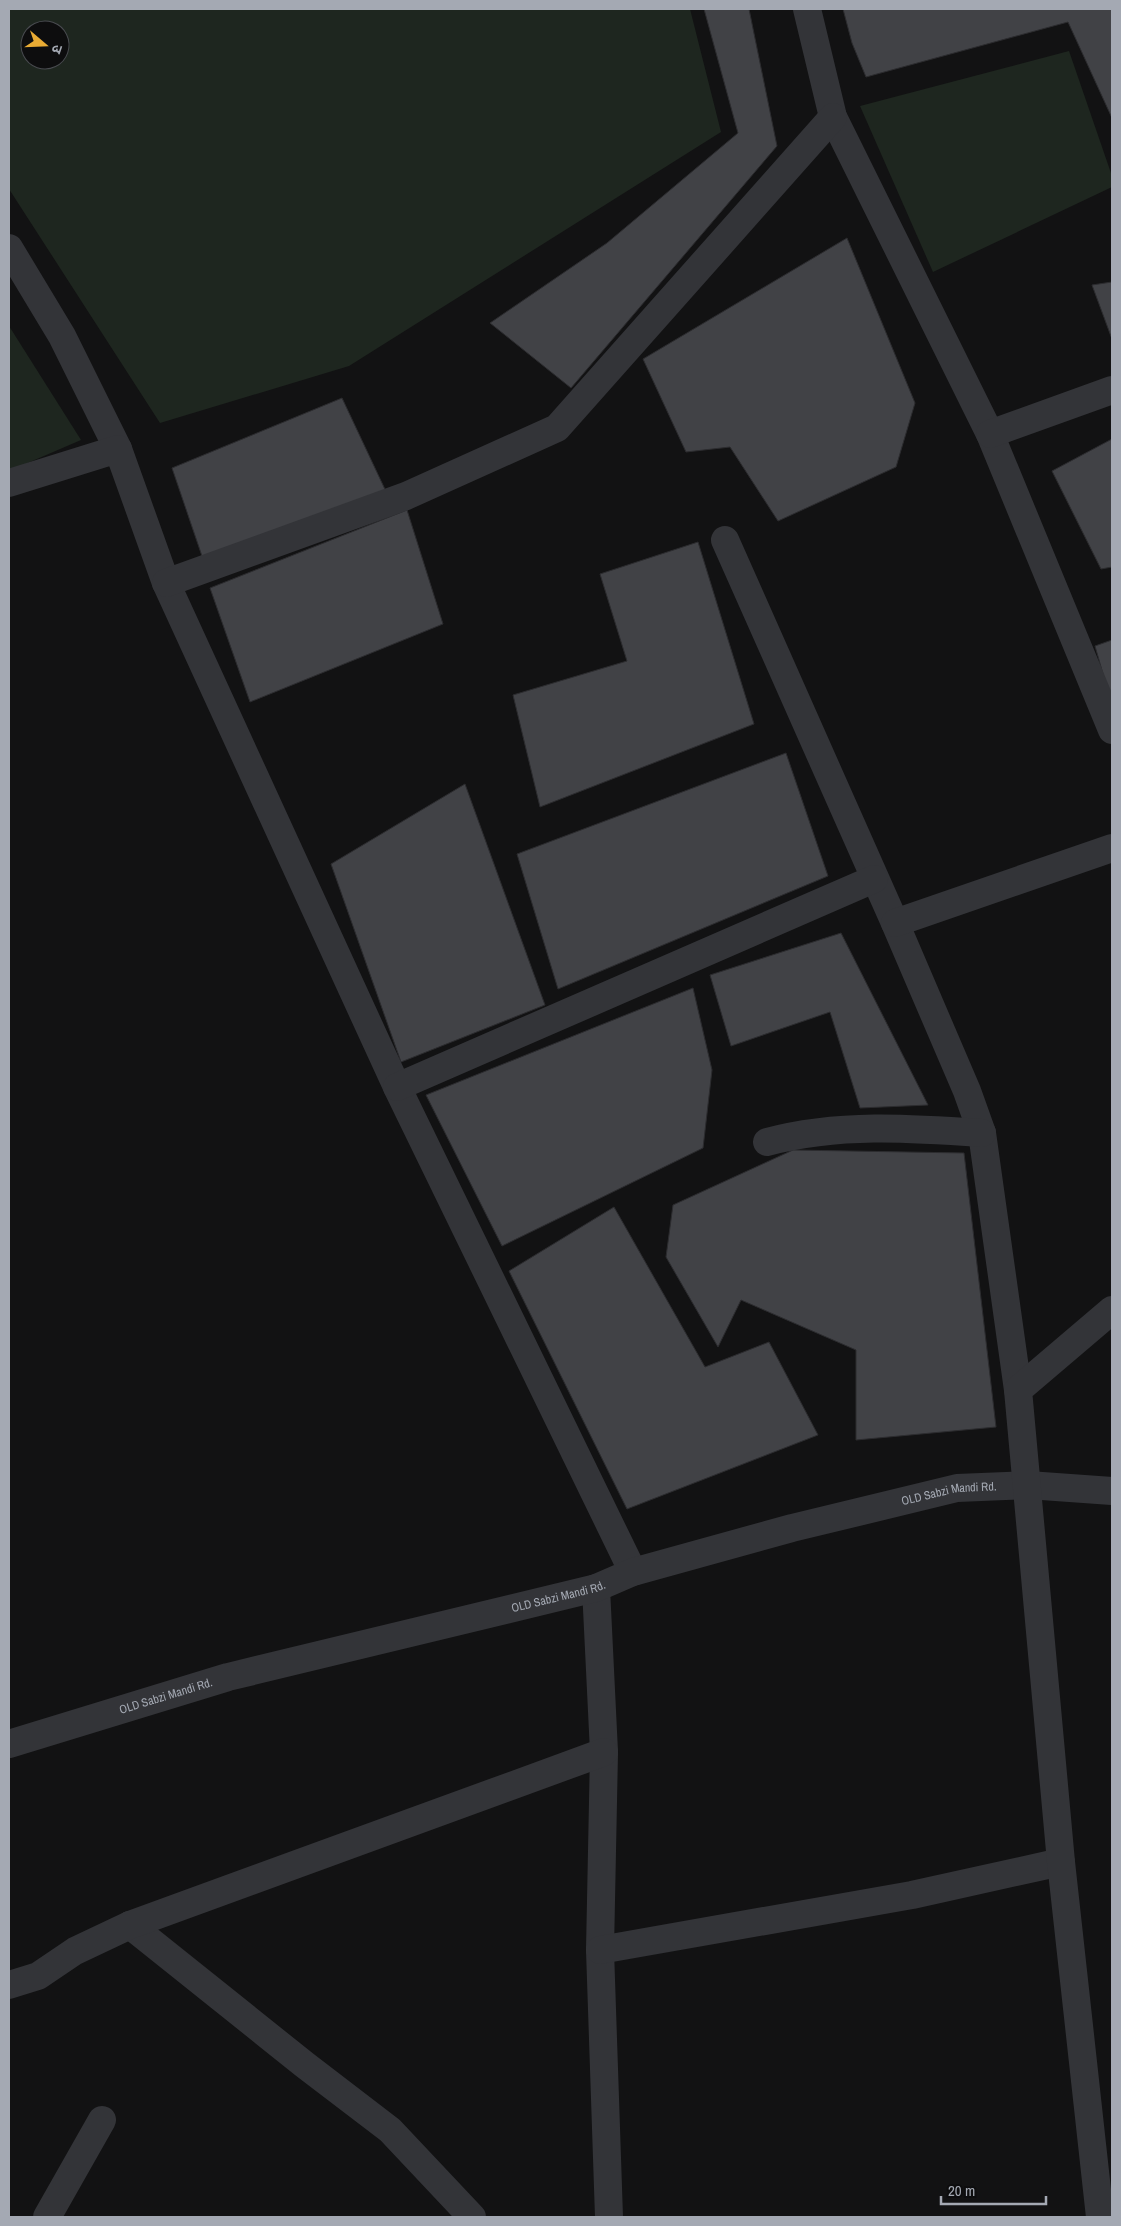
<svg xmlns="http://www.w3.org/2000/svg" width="1121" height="2226" font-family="'Archivo Narrow','Noto Sans Devanagari',sans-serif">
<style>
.grass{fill:#1e261f;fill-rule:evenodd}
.building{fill:#414246;stroke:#2c2c2f}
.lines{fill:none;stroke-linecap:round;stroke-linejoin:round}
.minor{stroke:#333438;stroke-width:28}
.labels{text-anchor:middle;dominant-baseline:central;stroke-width:4;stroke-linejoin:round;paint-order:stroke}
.street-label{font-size:12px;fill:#a4a9b3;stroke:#0d0d0e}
</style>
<rect width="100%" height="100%" fill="#121213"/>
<g class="grass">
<path d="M9 9H690L721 132 349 366 160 423 9 189ZM30 30H60V60H30Z"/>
<path d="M1069 51 1112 176V187L933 272 860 106Z"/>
<path d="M9 326 81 440 9 471Z"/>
</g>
<g class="building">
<path d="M704 9H749L777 146 571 388 490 323 607 243 738 133Z"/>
<path d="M843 9H1112V118L1068 22 866 77 852 43Z"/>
<path d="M847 238 915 403 896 467 778 521 730 447 686 452 643 359Z"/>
<path d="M1112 282V339L1092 285Z"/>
<path d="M342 398 390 500 204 562 172 468Z"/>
<path d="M1112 439V567L1101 569 1052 471Z"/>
<path d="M407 510 443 624 250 702 210 588Z"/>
<path d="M698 542 754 724 540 807 513 695 627 661 600 574Z"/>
<path d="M1112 640V705L1095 646Z"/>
<path d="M786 753 828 876 558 989 517 854Z"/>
<path d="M465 784 545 1005 401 1062 331 864Z"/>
<path d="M841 933 928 1105 860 1108 830 1012 731 1046 710 975Z"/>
<path d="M693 988 712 1070 703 1148 502 1246 426 1095Z"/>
<path d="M793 1150 964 1153 996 1427 856 1440V1350L741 1300 718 1347 666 1257 673 1205Z"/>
<path d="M614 1207 705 1367 769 1342 818 1435 627 1509 509 1271Z"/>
</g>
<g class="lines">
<g class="minor">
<path d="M807 9 833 117 990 434 1112 730"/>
<path d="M9 248 62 336 118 449"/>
<path d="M990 434 1112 390"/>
<path d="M9 483 118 449 166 583 397 1087 633 1572"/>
<path d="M725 540 895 923 967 1091 982 1133 1018 1390"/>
<path d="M166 583 406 496 557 428 833 117"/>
<path d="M895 923 1112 848"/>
<path d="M397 1087 874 879"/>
<path d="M767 1142C838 1123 910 1128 982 1133"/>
<path d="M596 1588 604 1752 600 1950 609 2217"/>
<path id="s1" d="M9 1744 228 1677 596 1588 633 1572 792 1528 957 1488 1028 1485 1112 1491"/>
<path d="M130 1925 305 2065 390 2130 472 2217"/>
<path d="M600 1950 912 1895 1061 1862"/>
<path d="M9 1985 38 1976 75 1951 130 1925 604 1752"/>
<path d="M47 2217 102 2120"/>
<path d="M1100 2217 1061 1862 1018 1390 1112 1310"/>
</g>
</g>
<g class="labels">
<g class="street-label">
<text stroke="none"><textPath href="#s1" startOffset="974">OLD Sabzi Mandi Rd.</textPath></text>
<text stroke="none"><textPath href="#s1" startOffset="569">OLD Sabzi Mandi Rd.</textPath></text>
<text stroke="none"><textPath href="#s1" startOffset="164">OLD Sabzi Mandi Rd.</textPath></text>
</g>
</g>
<rect width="1121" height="2226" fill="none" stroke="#a4a9b3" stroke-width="20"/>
<g transform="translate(45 45) rotate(109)"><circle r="24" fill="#0d0d0e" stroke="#494b50"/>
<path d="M0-4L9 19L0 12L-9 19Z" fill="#e9ab34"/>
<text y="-8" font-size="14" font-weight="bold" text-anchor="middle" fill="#a4a9b3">उ</text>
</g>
<path d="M941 2196v8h105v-8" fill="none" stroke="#a4a9b3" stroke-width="2.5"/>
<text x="948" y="2196" font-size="15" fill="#a4a9b3" stroke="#0d0d0e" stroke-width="4" paint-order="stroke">20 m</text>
</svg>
